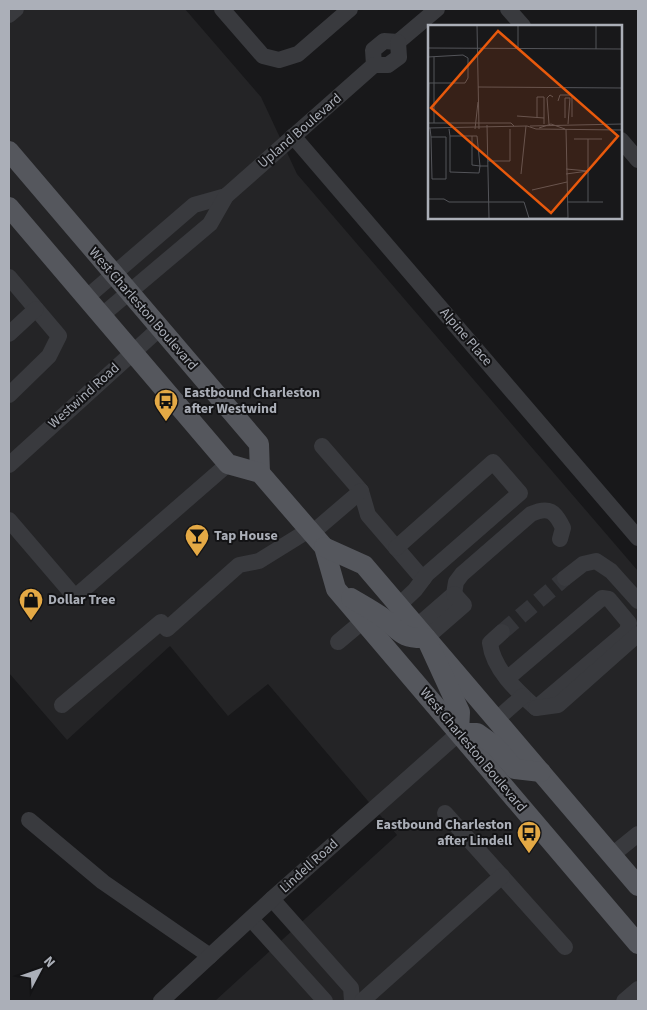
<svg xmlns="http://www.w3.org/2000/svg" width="647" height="1010" font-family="'Source Sans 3',sans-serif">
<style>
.built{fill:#242426}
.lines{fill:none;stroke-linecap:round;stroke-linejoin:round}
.minor-tunnel{stroke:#35363a;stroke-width:16;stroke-dasharray:16 8;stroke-linecap:butt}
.minor{stroke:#393a3e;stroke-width:16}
.major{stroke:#55575d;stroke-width:20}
.labels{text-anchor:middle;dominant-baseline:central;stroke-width:4;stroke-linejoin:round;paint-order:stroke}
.street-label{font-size:14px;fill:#abafb8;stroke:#131315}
.poi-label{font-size:14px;font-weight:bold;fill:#abafb8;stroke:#131315;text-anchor:start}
.inset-road{fill:none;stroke:#535459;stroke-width:1}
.view{fill:#e8590c;fill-opacity:0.15;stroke:#e8590c;stroke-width:2.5}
.inset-edge{fill:none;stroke:#abafb8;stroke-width:2.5}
</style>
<rect width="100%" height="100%" fill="#18181a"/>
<path class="built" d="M9 9H185L261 97 297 174 638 571V1001H215L397 835 268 684 228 716 170 646 67 740 9 673Z"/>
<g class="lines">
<path class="minor-tunnel" d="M502 632 565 578"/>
<g class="minor">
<path d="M222 9 263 56 279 60 298 54 350 9"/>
<path d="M508 9 523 26"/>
<path d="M9 15 16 9"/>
<path d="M374 65 373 50 384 41 398 42 437 9"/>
<path d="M293 136 638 538"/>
<path d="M621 140 638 160"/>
<path d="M9 277 59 336 49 356 9 395"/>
<path d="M86 298 194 205 226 196"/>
<path d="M101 316 210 224 226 196 374 65H388L399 57 398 42"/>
<path d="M9 334 36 309"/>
<path d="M322 446 361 491 368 515 423 579"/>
<path d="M9 465 160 328"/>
<path d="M9 520 75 597 228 464"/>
<path d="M312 533 361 491"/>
<path d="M396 548 493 462 520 493 427 574 415 590 398 606"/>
<path d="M565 578 583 564 596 561 611 571 638 601"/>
<path d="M416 627 454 594 456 582 462 574 531 514C549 506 555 511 563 528L560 539"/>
<path d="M502 632 490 643C493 669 517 691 536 708L627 631 629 623 609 599 602 598 508 678"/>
<path d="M426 638 464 605 454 594"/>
<path d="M338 642 363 621"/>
<path d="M62 705 161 622 167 629 239 565 259 561 309 530"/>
<path d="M536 708 558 705 638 634"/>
<path d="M496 720 523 696"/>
<path d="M445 813 565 947"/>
<path d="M29 820 103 882 210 956"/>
<path d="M612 855 638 834"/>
<path d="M272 899 351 988 352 1001"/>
<path d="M251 919 325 1001"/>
<path d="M161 1001 272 899 459 733"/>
<path d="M362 1001 502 876"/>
<path d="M624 1001 638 989"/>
</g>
<g class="major">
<path d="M9 151 259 444 260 473"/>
<path d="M9 207 228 464 260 473 324 547 336 589 638 944"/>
<path d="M324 547 364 565 638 886"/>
<path d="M351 598C361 604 372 610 382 617 400 630 399 639 426 638L460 712 459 733"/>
<path d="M459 733H477L494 745 515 769 541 772"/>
</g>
</g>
<defs>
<symbol id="bus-pin" viewBox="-11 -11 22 30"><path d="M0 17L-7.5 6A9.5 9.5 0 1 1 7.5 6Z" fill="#e4a945" stroke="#131315"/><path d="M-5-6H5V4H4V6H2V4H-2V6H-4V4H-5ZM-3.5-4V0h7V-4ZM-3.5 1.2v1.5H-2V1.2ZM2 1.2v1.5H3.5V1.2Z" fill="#111"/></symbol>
<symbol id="bar-pin" viewBox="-11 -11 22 30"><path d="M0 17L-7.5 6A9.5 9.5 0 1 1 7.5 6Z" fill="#e4a945" stroke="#131315"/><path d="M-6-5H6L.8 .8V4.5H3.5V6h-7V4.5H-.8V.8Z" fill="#111"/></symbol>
<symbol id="shop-pin" viewBox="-11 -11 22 30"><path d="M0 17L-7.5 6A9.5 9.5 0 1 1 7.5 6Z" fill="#e4a945" stroke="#131315"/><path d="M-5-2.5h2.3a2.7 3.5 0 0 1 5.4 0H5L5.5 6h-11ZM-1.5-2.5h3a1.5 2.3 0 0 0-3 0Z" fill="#111"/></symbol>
</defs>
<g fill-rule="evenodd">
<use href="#bus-pin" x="152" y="387" width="28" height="38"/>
<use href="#bar-pin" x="183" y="522" width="28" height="38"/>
<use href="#shop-pin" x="17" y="586" width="28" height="38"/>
<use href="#bus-pin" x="515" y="819" width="28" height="38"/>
</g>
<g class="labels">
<g class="street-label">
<text transform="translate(300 131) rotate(-41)">Upland Boulevard</text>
<text transform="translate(143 309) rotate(49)">West Charleston Boulevard</text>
<text transform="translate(466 337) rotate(49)">Alpine Place</text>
<text transform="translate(84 396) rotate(-42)">Westwind Road</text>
<text transform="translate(473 750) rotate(50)">West Charleston Boulevard</text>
<text transform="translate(309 866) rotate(-42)">Lindell Road</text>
</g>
<g class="poi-label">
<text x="184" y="393">Eastbound Charleston<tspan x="184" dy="16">after Westwind</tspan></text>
<text x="214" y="536">Tap House</text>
<text x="48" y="600">Dollar Tree</text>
<text x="512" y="825" text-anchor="end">Eastbound Charleston<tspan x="512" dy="16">after Lindell</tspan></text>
</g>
</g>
<g transform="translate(428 25)">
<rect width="194" height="194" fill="#18181a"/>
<path class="inset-road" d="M49 0 51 104M168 0V24M0 23 194 24M90 24V0M0 32 35 30 40 33V53L37 58H0M50 62 194 63M130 76 132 70H144V92M89 91 116 93M109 93V72H116V99M137 93V73H142L140 99M0 98 1 58M0 98H83L86 101M6 98V32M121 99 119 73 122 70 125 72M59 100 61 193M102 101 194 99M0 103 99 101 108 104 194 105M2 103 3 112H18V154H4L3 112M111 103 123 99 137 104M21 104 22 111H49L52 141H60M47 104 50 77M138 104 140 193M22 111V147L51 148 52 141 44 140V111M146 114H174M160 114V177H175M60 136H82V104M138 144 160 146M93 149 98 101M138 149 160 146M104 165 139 157M0 174H16L21 177H96L101 193H140M139 177H160"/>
<path class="view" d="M70 6 190 111 123 188 3 83Z"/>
<rect width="194" height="194" class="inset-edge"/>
</g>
<rect width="647" height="1010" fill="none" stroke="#abafb8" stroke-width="20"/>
<g transform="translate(40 970) rotate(49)" stroke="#131315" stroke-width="4" paint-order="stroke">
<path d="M0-4L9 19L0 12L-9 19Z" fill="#abafb8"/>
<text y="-8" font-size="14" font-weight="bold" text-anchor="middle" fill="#abafb8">N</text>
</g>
</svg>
